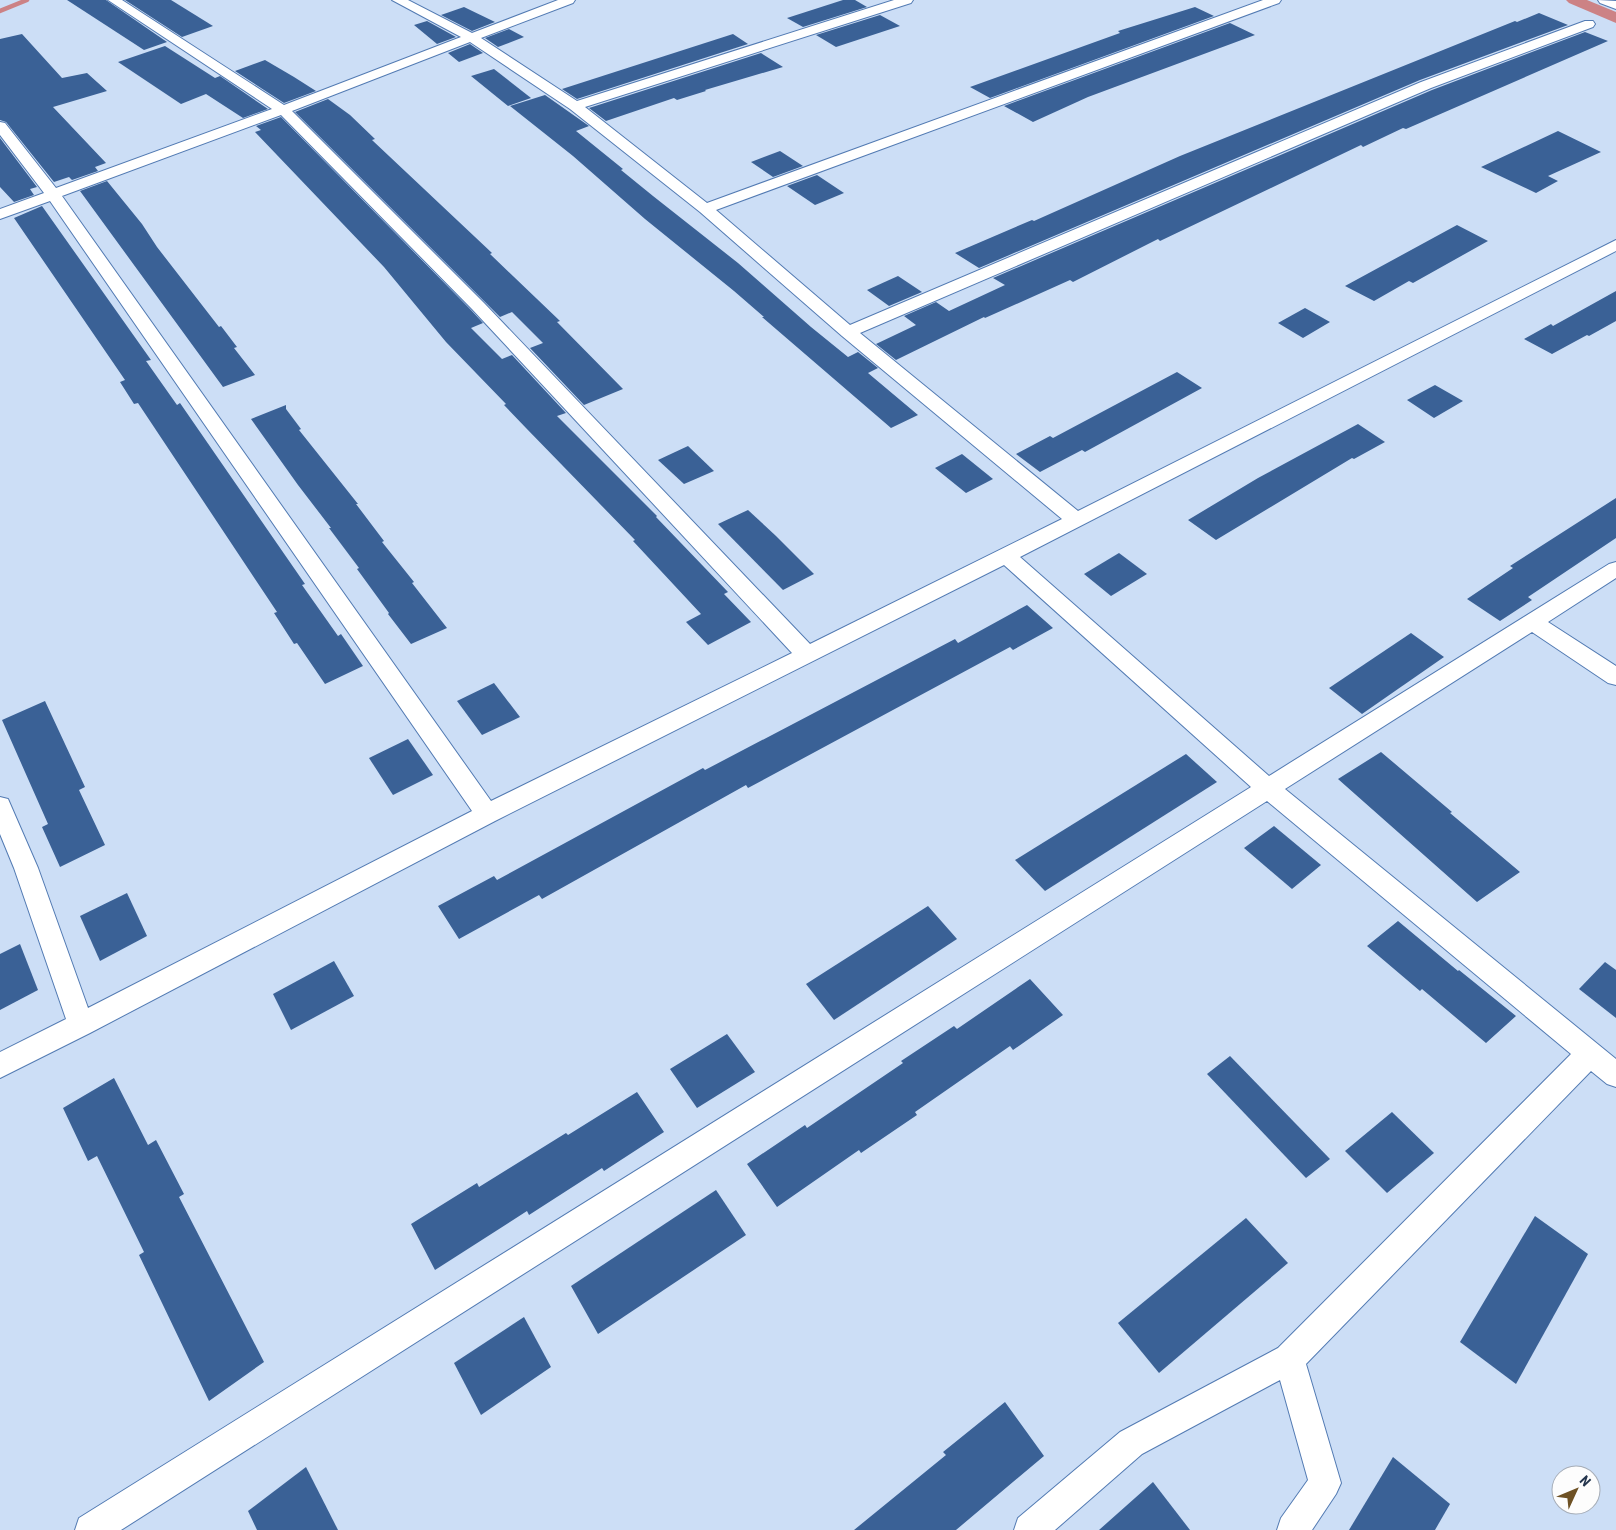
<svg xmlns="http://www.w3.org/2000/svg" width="1616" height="1530" font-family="'Roboto Condensed',sans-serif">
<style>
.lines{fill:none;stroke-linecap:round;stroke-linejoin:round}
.stream{stroke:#cc8285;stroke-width:4.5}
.canal{fill:#cc8285;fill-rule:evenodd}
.building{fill:#3a6196}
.street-casing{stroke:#537bb3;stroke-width:2}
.street{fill:#fff;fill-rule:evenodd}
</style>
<rect width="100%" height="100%" fill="#ccdef6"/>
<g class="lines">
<path class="stream" d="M0 11 27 0"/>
<path class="canal" d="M1566 0H1587L1616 12V23L1569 3Z"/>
</g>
<g class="building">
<path d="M67 0H106L167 42 144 50Z"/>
<path d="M125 0H171L213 26 182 37Z"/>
<path d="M843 0H855L867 7 803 27 787 18Z"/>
<path d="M464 7 495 22 472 31 441 15Z"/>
<path d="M1195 7 1214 16 990 98 970 87 1120 33 1118 31Z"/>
<path d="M1539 13 1568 25 1420 80 979 268 955 253 1032 220 1034 221 1180 156 1515 21 1517 22Z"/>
<path d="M880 15 900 26 836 47 816 35Z"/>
<path d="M427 21 456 37 437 44 414 25Z"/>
<path d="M1230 23 1255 35 1088 97 1033 122 1004 106Z"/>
<path d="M509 29 524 37 498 47 485 38Z"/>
<path d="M1585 32 1608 41 1406 129 1403 128 1363 147 1361 145 1160 241 1158 239 1073 282 1070 280 985 318 984 317 896 360 876 344 916 325 904 316 936 302 949 311 1005 285 993 278 1432 90Z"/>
<path d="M22 34 62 78 87 73 107 91 53 107 106 163 95 167 98 171 72 180 69 177 54 182 6 122 0 120V39Z"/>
<path d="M733 34 748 44 577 99 562 89Z"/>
<path d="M470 44 483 53 459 62 448 53Z"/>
<path d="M165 46 215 78 220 76 268 109 243 118 206 94 181 104 118 62Z"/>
<path d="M761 53 783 67 705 90 706 91 677 100 674 98 606 121 589 108Z"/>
<path d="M265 60 294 77 316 91 284 103 235 71Z"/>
<path d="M494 69 531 98 508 106 471 76Z"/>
<path d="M545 95 589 126 576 131 623 169 621 170 653 196 738 263 811 327 848 357 858 352 878 368 868 373 918 415 891 428 762 317H764L734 291 645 219 573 156 510 106Z"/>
<path d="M328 99 350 115 375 139 372 140 492 253 490 254 560 321 557 322 623 389 584 405 530 348 543 343 512 312 500 317 295 112Z"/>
<path d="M281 117 471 310 483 323 471 328 502 359 512 355 566 413 557 416 657 516 656 517 728 592 724 594 751 622 708 645 686 622 701 614 633 541 635 540 526 428 504 405 506 404 446 342 384 267 255 132 261 130 256 126Z"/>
<path d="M1558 131 1601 152 1548 176 1558 181 1536 193 1481 167Z"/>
<path d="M0 138 37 187 30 189 34 195 14 202 0 187Z"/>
<path d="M780 151 803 166 773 177 751 162Z"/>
<path d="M817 175 844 193 815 205 787 186Z"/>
<path d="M107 181 142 224 157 247 219 327 221 326 237 347 234 348 255 375 223 387 80 191Z"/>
<path d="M42 206 151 360 146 361 177 405 180 403 305 584 302 585 338 636 341 634 363 666 325 684 297 643 294 644 274 613 277 612 138 403 134 404 120 382 125 380 14 218Z"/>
<path d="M1457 225 1488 241 1413 283 1409 281 1374 301 1345 286Z"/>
<path d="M898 276 922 292 889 306 867 290Z"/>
<path d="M1616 291V321L1589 336 1587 335 1552 354 1524 339 1551 324 1553 326Z"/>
<path d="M1305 308 1330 322 1303 338 1278 323Z"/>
<path d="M1177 372 1202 388 1085 452 1082 450 1040 472 1016 454 1050 436 1053 438Z"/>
<path d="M1435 385 1463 401 1434 418 1407 400Z"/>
<path d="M286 405V409L301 429 299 430 358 504H356L384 541 382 542 414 582 412 583 447 628 411 644 388 614 389 613 357 569 359 568 329 528H331L298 485 251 419Z"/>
<path d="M1358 424 1385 442 1354 459 1352 458 1216 540 1188 520 1258 478Z"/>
<path d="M688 446 714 471 684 484 658 460Z"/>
<path d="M962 454 993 479 966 493 935 468Z"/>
<path d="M1616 498V538L1528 597 1532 600 1500 621 1467 599 1513 568 1510 566Z"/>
<path d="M748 510 776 536 814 574 783 590 718 524Z"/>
<path d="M1119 553 1147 574 1111 596 1084 574Z"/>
<path d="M1027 605 1053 628 1013 650 1010 647 748 788 746 785 542 899 539 895 459 939 438 906 494 876 497 880 703 768 705 770 955 639 958 643Z"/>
<path d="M1411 633 1444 657 1362 714 1329 688Z"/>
<path d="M494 683 520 717 482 735 457 701Z"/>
<path d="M45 701 85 787 79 790 105 845 60 867 42 827 48 824 2 720Z"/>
<path d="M408 739 433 775 393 795 369 758Z"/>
<path d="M1381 752 1452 812 1450 813 1520 872 1477 902 1338 779Z"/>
<path d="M1186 754 1217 782 1045 891 1015 860Z"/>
<path d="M1274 826 1321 865 1292 889 1244 848Z"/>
<path d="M127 893 147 936 100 961 80 916Z"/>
<path d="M928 906 957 939 834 1020 806 984Z"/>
<path d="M1398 921 1458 971 1459 970 1516 1016 1486 1043 1422 989 1420 991 1367 946Z"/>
<path d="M20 944 38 990 0 1010V954Z"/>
<path d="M334 961 354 996 291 1030 273 994Z"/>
<path d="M1605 962 1616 970V1018L1579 989Z"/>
<path d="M1030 979 1063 1015 1013 1050 1010 1046 915 1112 917 1115 861 1153 859 1150 777 1207 747 1164 805 1125 807 1128 903 1063 901 1061 954 1026 957 1029Z"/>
<path d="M727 1034 755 1072 697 1108 670 1069Z"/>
<path d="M1230 1056 1330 1159 1306 1178 1207 1074Z"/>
<path d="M114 1078 148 1145 156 1140 184 1194 179 1197 264 1362 209 1401 139 1255 144 1252 97 1156 88 1161 63 1108Z"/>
<path d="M637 1092 664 1132 604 1171 602 1168 529 1215 527 1211 435 1270 411 1224 477 1183 479 1187 566 1133 568 1135Z"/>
<path d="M1392 1112 1434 1153 1387 1193 1345 1151Z"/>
<path d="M716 1190 746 1235 598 1334 571 1286Z"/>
<path d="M1535 1216 1588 1254 1516 1384 1460 1342Z"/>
<path d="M1246 1218 1288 1263 1159 1373 1118 1323Z"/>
<path d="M524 1317 551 1367 481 1415 454 1363Z"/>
<path d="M1005 1402 1044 1456 956 1530H854L946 1455 943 1452Z"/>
<path d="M1393 1457 1450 1504 1435 1530H1349Z"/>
<path d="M306 1467 338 1530H257L248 1511Z"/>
<path d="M1153 1482 1190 1530H1099Z"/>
</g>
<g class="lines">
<defs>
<g id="street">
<path d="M108 0H122L284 105 461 37 392 0H408L472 33 558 0H575L573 3 481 38 577 101 894 0H913L911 3 585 107 707 203 1263 0H1281L1279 3 716 210 850 325 1421 82 1585 21H1593L1595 24 1593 27 1431 88 860 333 1078 511 1616 240V251L1020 557 1269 776 1609 564 1616 562V578L1548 622 1616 666V685L1608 683 1532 632 1285 789 1616 1059V1087L1607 1084 1591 1071 1306 1364 1341 1483 1336 1494 1312 1530H1277L1281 1518 1308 1480 1280 1380 1142 1454 1055 1530H1014L1018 1518 1120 1432 1278 1348 1571 1054 1267 801 121 1530H75L79 1518 1251 787 1004 565 495 821 90 1033 0 1078V1052L66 1019 14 868 0 834V797L8 799 38 868 88 1008 472 811 50 201 0 219V209L44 193 0 135V122L5 123 56 188 272 109ZM470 42 570 109 700 212 842 336 1062 519 810 644 484 303 292 111ZM281 115 472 309 792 653 491 801 62 196Z"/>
<path d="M1598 0 1616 1V9L1600 3Z"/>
</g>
</defs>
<use href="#street" class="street-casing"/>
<use href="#street" class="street"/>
</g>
<g transform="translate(1576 1490) rotate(46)"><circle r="24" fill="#fdfdfd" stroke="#a6adb7"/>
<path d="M0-4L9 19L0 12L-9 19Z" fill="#6e5124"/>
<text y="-8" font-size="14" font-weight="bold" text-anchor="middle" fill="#24354d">N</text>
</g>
</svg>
